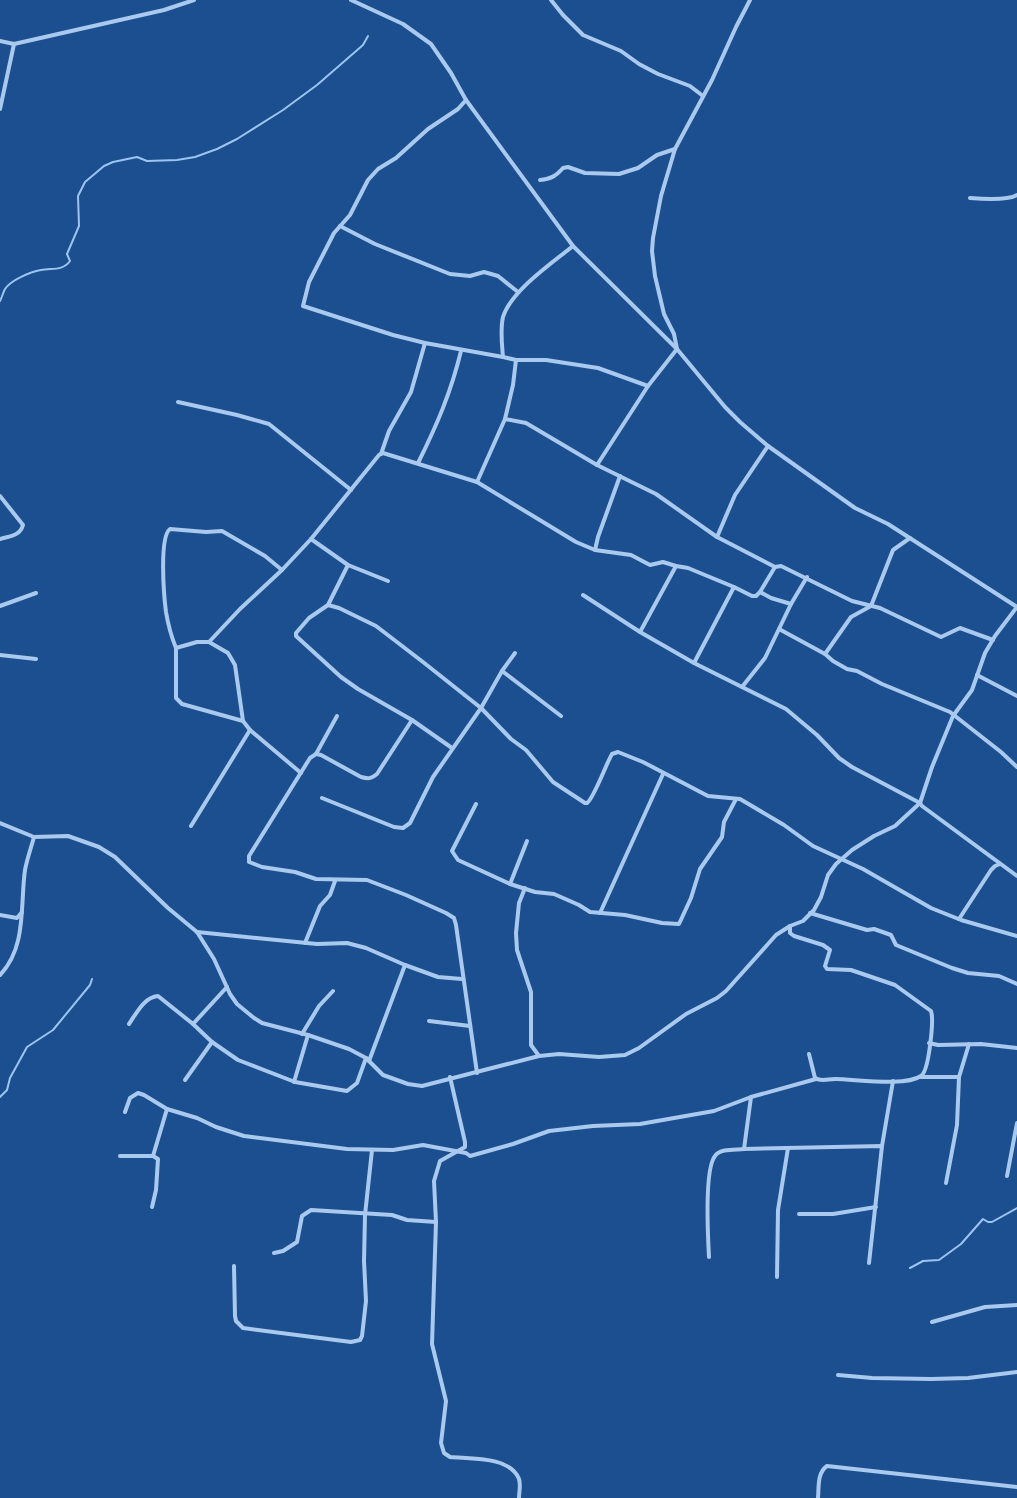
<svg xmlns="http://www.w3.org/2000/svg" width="1017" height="1498" font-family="Helvetica,sans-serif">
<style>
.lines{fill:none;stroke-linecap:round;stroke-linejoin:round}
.stream{stroke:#9cc4f0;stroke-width:2}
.street{stroke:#a9c9ee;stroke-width:4}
</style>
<rect width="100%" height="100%" fill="#1b4f8f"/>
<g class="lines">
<g class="stream">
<path d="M0 301C2 297 3 293 5 289 11 280 30 272 41 270 52 268 63 271 70 261L67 254 79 226 78 196 85 182 104 166 113 162 137 157 147 161 177 160 195 157 217 149 237 139 283 110 317 85 363 45 368 36"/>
<path d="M0 1097 7 1090 10 1078 27 1047 53 1030 90 985 92 979"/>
<path d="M910 1268 923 1261 939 1260 961 1244 983 1219 988 1222H992L1017 1208"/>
</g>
<g class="street">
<path d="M351 0 403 24 431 44 451 73 466 100 573 246 677 349 725 407 740 422 768 446 855 508 888 524 1017 607"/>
<path d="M551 0 563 15 583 35 621 51 639 64 658 74 690 86 703 96"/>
<path d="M0 41 14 44 164 10 194 0"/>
<path d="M0 109 14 44"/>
<path d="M540 180C551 179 556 176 563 168L568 167 585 173 619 174 638 168 657 155 675 149"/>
<path d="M970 198C982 199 1007 201 1017 195"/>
<path d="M340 226 375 244 450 274 470 276 484 272 498 276 518 292"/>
<path d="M425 343 393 335 303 306 309 282 334 233 350 215 368 180 378 169 396 158 428 129 458 109 466 100"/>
<path d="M516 360 503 357C502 345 500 330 503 317 511 291 552 263 573 246"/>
<path d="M648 386 597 465 656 494 717 537 775 567"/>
<path d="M178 402 237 415 269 424 351 490"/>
<path d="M505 419 526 423 597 465"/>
<path d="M381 454 389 431 411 392 425 343 503 357"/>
<path d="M418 463C437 425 451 392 461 351"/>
<path d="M477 482 505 419 513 385 516 360H546L598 368 648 386 677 349 674 334 664 314 655 276 652 251 653 238 661 196 675 149 712 80 736 27 750 0"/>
<path d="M0 496 23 525C20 536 10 536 0 539"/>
<path d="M717 537 735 495 768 446"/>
<path d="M910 538 893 550 871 606 851 617 825 654 833 661 847 669 857 671 882 684 950 712 1001 752 1017 767"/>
<path d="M311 539 348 565 388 581"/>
<path d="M595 550 598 537 620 476"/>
<path d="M348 565 328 605 309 618 296 633V636L341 677 358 689 412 720 452 748"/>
<path d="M282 570 311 539 379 455 383 453 477 482 576 542 595 550 631 555 650 565 663 562 676 566 688 568 734 587 752 596H756L760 592 775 567 781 566 852 601 880 608 941 637 960 628 993 640"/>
<path d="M760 592 771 598 791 604"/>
<path d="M583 595 640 632 694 663 786 709 817 735 839 758 852 767 920 803 922 806 1017 876"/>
<path d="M328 605 339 608 376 626 423 662 481 708 511 739 526 750 553 782 585 803H587C594 798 606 764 612 754L618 752 643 762 708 796 740 799 784 825 813 846 863 869 931 908 961 920 1017 936"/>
<path d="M0 606 36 593"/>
<path d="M779 629 825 654"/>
<path d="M640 632 676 566"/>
<path d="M176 648C171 636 168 624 166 612 164 597 159 537 170 529L206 532 222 531 265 556 282 570 240 609 209 642"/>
<path d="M0 655 36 659"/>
<path d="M694 663 734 587"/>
<path d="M502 671 561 716"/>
<path d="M977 675 1017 696"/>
<path d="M742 687 765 658 791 604 807 577"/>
<path d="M412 720 377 774C371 779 368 779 361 777L321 755 316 754 310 758 249 856V862L262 867 295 872 316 879 367 880 406 895 446 913 454 918 456 925 477 1073"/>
<path d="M243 721 235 665 228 653 209 642H197L176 648V698L182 704 243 721 250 730 301 773"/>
<path d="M316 754 337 716"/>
<path d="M322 798 394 827 403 828 410 823 433 777 481 708 502 671 515 653"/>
<path d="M476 804 452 851 458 860 510 884 535 892 554 894 579 905 590 912 625 915 662 923 679 924 691 898 700 869 722 837 724 822 736 799"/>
<path d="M0 823 34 837 68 836 99 847 115 857 168 908 197 932 214 959 230 994 237 1004 254 1018 262 1023 308 1035 349 1049 366 1058 383 1075 408 1084 422 1086 539 1056 559 1054 599 1057 625 1055 639 1048 686 1014 717 998 726 991 776 935 790 926 803 921 814 910 821 897 828 875 836 864 852 850 874 836 895 826 920 803 932 767 953 716 972 690 985 653 995 636 1017 607"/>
<path d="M191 826 250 730"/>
<path d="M510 884 527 841"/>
<path d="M525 888 519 903 516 933 517 950 531 992V1045L539 1056"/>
<path d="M600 913 663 774"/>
<path d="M810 913 867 930 874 929 891 935 896 945 952 968 968 973 999 976 1017 984"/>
<path d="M0 915 17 918 22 912"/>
<path d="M959 919 991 870 995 866 1000 864"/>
<path d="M790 926V933L794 936 823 945 830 950 825 966 827 969 851 970 895 985 931 1011C934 1020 929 1071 921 1076 905 1087 855 1079 835 1079 828 1079 821 1082 815 1078L809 1054"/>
<path d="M197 932 317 944 347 943 366 948 405 965 438 977 462 979"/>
<path d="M305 943 320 906 330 895 335 881"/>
<path d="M0 975C27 947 20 905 25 870 27 859 31 848 34 837"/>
<path d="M429 1021 470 1026"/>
<path d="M129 1024C136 1014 144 997 158 996L193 1024 227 987"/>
<path d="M193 1024 212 1042 238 1060 295 1082 347 1091 357 1083 366 1058"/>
<path d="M302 1034 319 1006 333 991"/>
<path d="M929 1043 938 1045 981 1044 1017 1048"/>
<path d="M369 1061 405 965"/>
<path d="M450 1077 465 1142V1147L440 1161 434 1181 436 1222 432 1344 446 1401 441 1443 444 1453 450 1457C470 1459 510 1456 519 1479 521 1485 519 1492 519 1498"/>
<path d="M920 1077H959L969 1044"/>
<path d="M185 1080 212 1042"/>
<path d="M294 1082 308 1035"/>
<path d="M751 1097 744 1149 882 1146 869 1263"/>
<path d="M125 1112 130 1098 138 1093 144 1095 167 1109 197 1118 216 1127 244 1136 347 1149 393 1150 423 1145 466 1153 470 1156 513 1144 549 1131 593 1126 640 1124 714 1111 751 1097 816 1079"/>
<path d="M882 1146 893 1081"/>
<path d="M120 1156H153L167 1109"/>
<path d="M1007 1176 1017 1123"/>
<path d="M946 1183 957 1125 959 1077"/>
<path d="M152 1207 156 1190 158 1159 153 1156"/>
<path d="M799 1214H833L876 1207"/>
<path d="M274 1253 283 1251 297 1242 302 1216 311 1210 392 1215 407 1220 436 1222"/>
<path d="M709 1257C708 1238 704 1170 715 1156 720 1148 736 1150 744 1149"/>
<path d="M234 1266 235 1316 236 1321 243 1328 351 1342 360 1340 362 1336 366 1301 364 1261 365 1215 372 1150"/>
<path d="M777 1277 778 1210 788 1148"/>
<path d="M932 1322 985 1307 1017 1305"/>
<path d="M838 1375 872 1378 931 1379 968 1378 1017 1372"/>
<path d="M818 1498C819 1487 817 1473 827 1466L1017 1487"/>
</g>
</g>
</svg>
